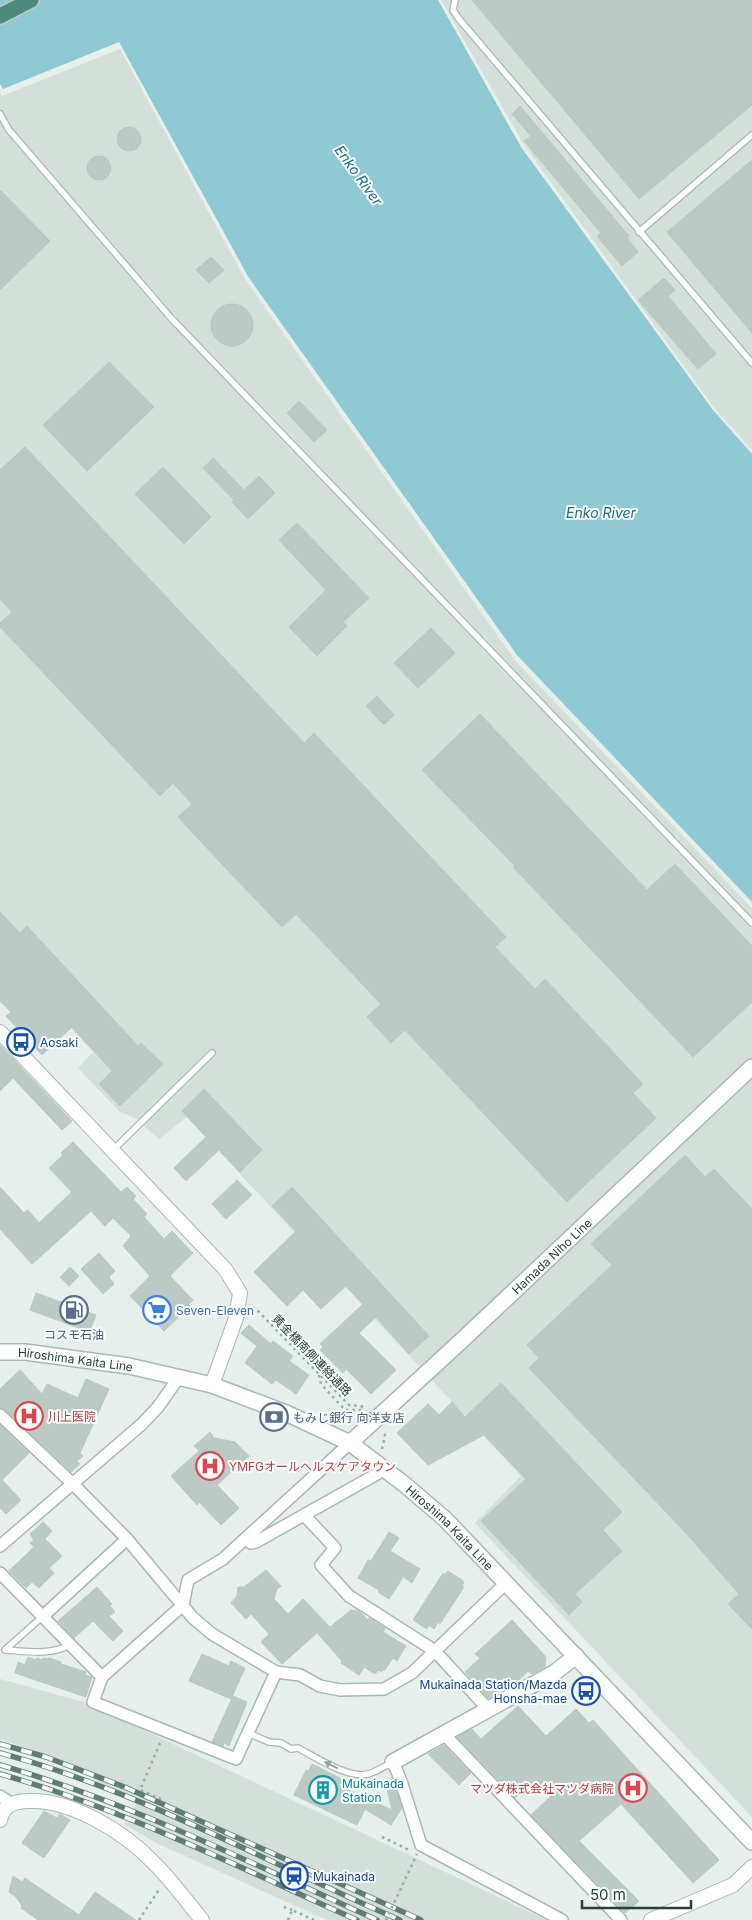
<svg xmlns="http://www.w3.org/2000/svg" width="752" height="1920" font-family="Inter,'Noto Sans JP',sans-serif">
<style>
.built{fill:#d4dfda}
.water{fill:#8ec9d4}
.building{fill:#bbcac4;stroke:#b8c9c2}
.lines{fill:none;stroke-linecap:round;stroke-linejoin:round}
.service-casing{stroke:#a8b8b2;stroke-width:8}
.minor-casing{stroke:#a8b8b2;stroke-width:14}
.tertiary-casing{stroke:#a8b8b2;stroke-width:16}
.secondary-casing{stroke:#a4bbb3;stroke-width:18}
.trunk-casing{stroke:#c2cac8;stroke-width:18}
.path{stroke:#86b3a5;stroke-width:2.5;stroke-dasharray:2.5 4;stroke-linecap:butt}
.service{stroke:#fff;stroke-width:5.5}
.minor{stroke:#fff;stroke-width:11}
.tertiary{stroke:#fff;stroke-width:14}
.secondary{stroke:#fff;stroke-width:15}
.trunk{stroke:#4c8a7c;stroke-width:15}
.rail-casing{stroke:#5f7d75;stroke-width:5.5}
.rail{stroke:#f7fbf9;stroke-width:4;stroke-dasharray:11;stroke-linecap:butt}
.path-bridge{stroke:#86b3a5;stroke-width:2.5;stroke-dasharray:2.5 4;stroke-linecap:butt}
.oneway{fill:#92a09c}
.labels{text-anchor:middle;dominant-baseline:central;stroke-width:4;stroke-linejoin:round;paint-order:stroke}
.transit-label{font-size:12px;fill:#164399;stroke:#f7fbf9;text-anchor:start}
.street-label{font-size:12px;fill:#24423a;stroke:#f7fbf9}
.shop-label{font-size:12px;fill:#366cbe;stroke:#f7fbf9;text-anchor:start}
.service-label{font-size:12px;fill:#4e5e75;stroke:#f7fbf9}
.health-label{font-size:12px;fill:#be3a42;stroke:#f7fbf9;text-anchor:start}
.culture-label{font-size:12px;fill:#0d838f;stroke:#f7fbf9;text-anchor:start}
.water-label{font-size:14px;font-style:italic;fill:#1c6f80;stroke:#f7fbf9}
</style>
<rect width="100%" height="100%" fill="#e6efeb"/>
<g class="built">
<path d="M441 0H752V450L715 409 524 145Z"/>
<path d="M120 49 245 279 515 660 752 908V1817L475 1523 521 1476 187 1117 159 1139 135 1118 120 1112 78 1068 93 1052 0 954V93L2 96Z"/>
<path d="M0 1679 84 1702 547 1920H327L156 1843 124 1824 138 1800 107 1787 63 1761 0 1739Z"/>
</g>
<path class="water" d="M0 0H438L521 147 713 410 752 454V902L517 655 249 278 119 42 3 89 0 84Z"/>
<g class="building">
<path d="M472 0H752V105L639 199Z"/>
<path d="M520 106 629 236 627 238 638 252 622 266 597 236 601 233 524 141 531 136 512 114Z"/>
<circle cx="129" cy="139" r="12"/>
<circle cx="99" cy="168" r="12"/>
<path d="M752 160V333L667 232Z"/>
<path d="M0 190 50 241 0 290Z"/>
<path d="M211 257 224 270 209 283 196 270Z"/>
<path d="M664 278 675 290 668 296 716 354 698 369 638 300Z"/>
<circle cx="232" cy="325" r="21"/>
<path d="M109 362 154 407 87 471 43 425Z"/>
<path d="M299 401 327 430 314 442 287 413Z"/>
<path d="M25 447 304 743 314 733 506 937 495 947 535 989 545 979 643 1084 633 1093 656 1118 567 1202 405 1030 391 1043 367 1017 381 1004 296 914 282 927 233 876 178 817 192 804 173 783 160 796 0 627V623L12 612 0 599V470Z"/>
<path d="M213 458 244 490 259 476 275 493 248 519 232 502 234 500 203 468Z"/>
<path d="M163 467 211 517 184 544 135 494Z"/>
<path d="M297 523 369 598 343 622 347 626 317 656 289 627 326 590 279 540Z"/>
<path d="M431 628 455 653 418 688 394 663Z"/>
<path d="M377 696 394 715 384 725 366 706Z"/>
<path d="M480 714 647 890 675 864 752 946V1002L693 1057 513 867 515 866 422 770Z"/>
<path d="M0 912 20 933 27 926 138 1046 141 1043 163 1064 120 1106 99 1084 112 1071 72 1027 42 1055 6 1016 11 1012 0 1001Z"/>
<path d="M0 1045 72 1121 62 1130 13 1078 0 1091Z"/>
<path d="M204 1089 262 1150 240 1172 219 1150 186 1181 174 1168 206 1137 182 1111Z"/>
<path d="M73 1142 121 1192 127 1187 136 1196 133 1199 147 1214 144 1217 164 1239 172 1231 193 1253 170 1276 193 1300 188 1305 190 1306 164 1331 130 1296 150 1276 123 1246 131 1236 113 1218 105 1226 91 1211 32 1264 0 1229V1187L24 1213 28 1210 39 1223 72 1192 49 1168 63 1155 61 1153Z"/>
<path d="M685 1155 705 1177 714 1169 752 1209V1629L728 1604 739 1594 685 1532 529 1368 539 1358 527 1345 612 1265 591 1244Z"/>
<path d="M237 1180 252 1195 226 1219 212 1204Z"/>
<path d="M292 1187 429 1336 409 1354 376 1317 359 1333 396 1370 371 1394 346 1369 343 1373 320 1350 323 1347 320 1344 363 1304 346 1286 321 1309 303 1290 287 1306 254 1272 296 1231 272 1206Z"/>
<path d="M99 1253 115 1271 109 1277 114 1284 103 1294 81 1269Z"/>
<path d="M70 1267 79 1276 69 1286 60 1277Z"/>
<path d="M36 1293 96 1315 89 1332 30 1310Z"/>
<path d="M249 1325 271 1344 273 1341 293 1356 289 1361 309 1375 296 1394 276 1380 272 1384 245 1363 257 1346 241 1333Z"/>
<path d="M20 1370 42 1394 47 1384 78 1398 86 1379 109 1389 80 1453 83 1456 77 1461 80 1464 71 1472 5 1410 0 1408V1389Z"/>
<path d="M501 1383 622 1512 603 1530 622 1551 575 1594 582 1602 569 1615 481 1521 526 1479 484 1435 428 1465 397 1433 428 1404 439 1415 452 1402 465 1417Z"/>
<path d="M0 1425 29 1453 2 1480 21 1500 6 1514 0 1508Z"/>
<path d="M210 1432 214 1438 235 1442 249 1456 217 1485 239 1508 221 1525 199 1502 197 1505 171 1476 199 1451 194 1446Z"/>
<path d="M43 1522 52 1531 45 1539 62 1556 49 1568 54 1573 39 1588 32 1582 26 1588 9 1571 34 1547 30 1543 34 1540 30 1534Z"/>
<path d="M389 1532 399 1538 390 1551 420 1569 412 1583 403 1577 389 1599 378 1592 379 1590 358 1578 368 1560 371 1561Z"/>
<path d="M266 1570 281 1586 277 1589 274 1599 288 1614 303 1599 330 1627 351 1610 359 1611 368 1620 369 1618 385 1628 383 1632 406 1646 397 1661 393 1658 384 1671 383 1670 381 1672 378 1670 376 1673H373L364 1667 359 1675 341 1663 342 1661 317 1633 282 1664 261 1642 269 1634 251 1614 246 1619 231 1603 237 1596 238 1587H244Z"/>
<path d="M448 1571 462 1580 464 1583 462 1586 464 1587 440 1624 438 1622 434 1629 429 1625 427 1629 413 1620 443 1573 445 1575Z"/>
<path d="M97 1587 112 1604 110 1606 115 1612 109 1616 123 1631 113 1641 93 1621 74 1638 58 1621Z"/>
<path d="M512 1620 546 1657 545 1667 532 1674 528 1671 515 1684 507 1688 503 1683 496 1694 488 1698 465 1672 480 1658 475 1654Z"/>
<path d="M202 1654 229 1666 231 1661 245 1668 231 1699 189 1681Z"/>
<path d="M28 1657 36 1660 37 1658 42 1660 43 1658 48 1659 49 1658 61 1662V1664L86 1672 85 1675 92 1677 86 1697 15 1673 18 1662 25 1665Z"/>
<path d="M233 1696 247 1702 229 1746 224 1743 223 1746 212 1742Z"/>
<path d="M518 1706 546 1736 576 1709 589 1723 593 1720 719 1860 693 1883 621 1804 579 1841 639 1901 625 1913 531 1815 550 1797 535 1780 515 1798 457 1737 472 1729 481 1739Z"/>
<path d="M444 1745 471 1773 459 1785 428 1754Z"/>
<path d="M312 1764 342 1779 339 1786 392 1810 387 1788 395 1786 402 1808 391 1825 365 1809 357 1825 294 1795 306 1770 309 1771Z"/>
<path d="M44 1811 57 1818 60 1814 70 1820 44 1858 22 1843Z"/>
<path d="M13 1876 22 1882 25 1878 79 1915 95 1892 136 1920H38L21 1908 22 1906 16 1897 9 1892Z"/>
</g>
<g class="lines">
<defs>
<g id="service">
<path d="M455 0 453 10 459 19 752 363"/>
<path d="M0 114 9 130 171 318 752 923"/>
<path d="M639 232 752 135"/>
<path d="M113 1150 212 1053"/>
<path d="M42 1617 5 1650C26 1651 50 1656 69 1645"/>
<path d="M248 1733 269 1742 281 1743 291 1749 298 1748C315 1757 349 1779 368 1774 376 1772 385 1766 393 1762"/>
</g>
<g id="minor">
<path d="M0 1415 73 1484 127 1539 193 1618 212 1634 276 1672 300 1675 320 1686 340 1690 384 1689 412 1673 506 1583"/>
<path d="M305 1516 335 1548 321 1565 349 1596 435 1651 488 1709"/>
<path d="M246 1539 251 1543 256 1542 384 1470"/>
<path d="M0 1546 142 1424 158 1407 179 1377"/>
<path d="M0 1573 102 1677 93 1702 236 1759 276 1672"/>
<path d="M42 1617 127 1539"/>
<path d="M102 1677 183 1605 188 1580 223 1559 350 1443"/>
<path d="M444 1734 621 1920"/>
<path d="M393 1762 401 1781 421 1845 562 1920"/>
<path d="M0 1796 12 1804"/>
</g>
<g id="tertiary">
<path d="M0 1032 225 1269 240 1293 236 1318 212 1385"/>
<path d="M0 1820C3 1805 15 1801 29 1801 71 1799 124 1832 153 1862 171 1880 186 1900 202 1920"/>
<path d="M651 1920 733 1885 752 1867"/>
</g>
<g id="secondary">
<path id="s1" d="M0 1352H25L129 1366 212 1385 286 1413 350 1443 404 1484 445 1519 752 1842"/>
<path id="s2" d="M350 1443 459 1343 752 1067"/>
<path d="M393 1762 554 1673 576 1656"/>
</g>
<path id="trunk" d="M0 16 31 0"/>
</defs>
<use href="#service" class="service-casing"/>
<use href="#minor" class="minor-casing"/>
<use href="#tertiary" class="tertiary-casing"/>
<use href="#secondary" class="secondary-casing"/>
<use href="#trunk" class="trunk-casing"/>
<g class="path">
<path d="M252 1308 256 1309 349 1405 367 1407"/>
<path d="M319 1375 321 1384 345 1410H365"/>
<path d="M382 1449 386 1430"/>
<path d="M160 1743 140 1790 165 1801"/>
<path d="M382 1837 409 1850"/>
<path d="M284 1907 292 1910"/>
<path d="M139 1920 160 1888"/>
<path d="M288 1920 292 1910 314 1920"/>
</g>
<use href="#service" class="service"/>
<use href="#minor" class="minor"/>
<use href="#tertiary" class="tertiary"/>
<use href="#secondary" class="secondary"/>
<use href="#trunk" class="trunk"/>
<defs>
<g id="rail">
<path d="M0 1744 46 1757 127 1788 421 1920"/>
<path d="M0 1753C140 1791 268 1863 400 1920"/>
<path d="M0 1765C131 1803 253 1864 377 1920"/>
<path d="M0 1774C124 1809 240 1868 357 1920"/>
</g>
</defs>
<use href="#rail" class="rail-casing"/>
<use href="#rail" class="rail"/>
<path class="path-bridge" d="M386 1920 417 1854"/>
</g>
<defs><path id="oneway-solid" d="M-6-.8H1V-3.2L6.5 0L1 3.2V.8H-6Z" transform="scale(1.25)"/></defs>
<use class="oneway" href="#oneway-solid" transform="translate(331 1765) rotate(-154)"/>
<defs>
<symbol id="bus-ring" viewBox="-11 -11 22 22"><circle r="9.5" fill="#f7fbf9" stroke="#1a4fb4" stroke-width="1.5"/><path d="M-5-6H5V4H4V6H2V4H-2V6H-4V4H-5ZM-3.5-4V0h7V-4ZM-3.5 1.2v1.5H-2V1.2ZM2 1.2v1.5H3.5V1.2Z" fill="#1a4fb4"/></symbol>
<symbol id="fuel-ring" viewBox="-11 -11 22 22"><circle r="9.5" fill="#f7fbf9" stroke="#5c6f8a" stroke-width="1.5"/><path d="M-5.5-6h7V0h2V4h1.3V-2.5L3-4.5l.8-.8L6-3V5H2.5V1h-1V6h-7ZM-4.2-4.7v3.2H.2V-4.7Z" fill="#5c6f8a"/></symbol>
<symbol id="supermarket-ring" viewBox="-11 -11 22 22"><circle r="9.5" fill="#f7fbf9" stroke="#3f7fe0" stroke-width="1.5"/><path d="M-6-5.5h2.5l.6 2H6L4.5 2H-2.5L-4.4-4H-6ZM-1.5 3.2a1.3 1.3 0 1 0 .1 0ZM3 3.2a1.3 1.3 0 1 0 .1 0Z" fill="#3f7fe0"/></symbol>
<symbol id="hospital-ring" viewBox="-11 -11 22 22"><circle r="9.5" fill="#f7fbf9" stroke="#e0444e" stroke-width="1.5"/><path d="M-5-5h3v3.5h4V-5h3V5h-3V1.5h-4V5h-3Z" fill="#e0444e"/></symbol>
<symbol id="bank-ring" viewBox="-11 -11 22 22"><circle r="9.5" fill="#f7fbf9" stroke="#5c6f8a" stroke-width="1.5"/><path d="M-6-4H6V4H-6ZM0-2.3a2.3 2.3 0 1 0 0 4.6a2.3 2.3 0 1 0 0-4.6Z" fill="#5c6f8a"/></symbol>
<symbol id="building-ring" viewBox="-11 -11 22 22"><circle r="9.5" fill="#f7fbf9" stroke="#0f9aa8" stroke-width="1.5"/><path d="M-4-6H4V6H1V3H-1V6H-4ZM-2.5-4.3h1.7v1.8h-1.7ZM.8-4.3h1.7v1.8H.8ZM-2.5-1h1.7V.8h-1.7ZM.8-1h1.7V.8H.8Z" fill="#0f9aa8"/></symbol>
<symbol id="station-ring" viewBox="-11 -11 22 22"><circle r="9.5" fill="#f7fbf9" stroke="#1a4fb4" stroke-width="1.5"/><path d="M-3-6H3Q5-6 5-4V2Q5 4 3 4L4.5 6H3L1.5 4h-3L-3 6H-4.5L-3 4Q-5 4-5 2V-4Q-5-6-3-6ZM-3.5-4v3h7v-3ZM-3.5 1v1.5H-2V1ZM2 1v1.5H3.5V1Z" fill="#1a4fb4"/></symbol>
</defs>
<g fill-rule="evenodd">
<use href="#bus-ring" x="5" y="1026" width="32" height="32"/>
<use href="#fuel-ring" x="58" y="1294" width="32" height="32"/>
<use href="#supermarket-ring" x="141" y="1294" width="32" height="32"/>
<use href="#hospital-ring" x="13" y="1400" width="32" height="32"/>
<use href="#bank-ring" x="258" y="1401" width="32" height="32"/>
<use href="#hospital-ring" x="194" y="1450" width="32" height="32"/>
<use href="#bus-ring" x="570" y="1675" width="32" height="32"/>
<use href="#hospital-ring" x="617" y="1772" width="32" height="32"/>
<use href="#building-ring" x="307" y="1774" width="32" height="32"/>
<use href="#station-ring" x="278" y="1860" width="32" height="32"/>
</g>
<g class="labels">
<g class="transit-label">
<text x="40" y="1042">Aosaki</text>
<text x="567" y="1684" text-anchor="end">Mukainada Station/Mazda<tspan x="567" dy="14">Honsha-mae</tspan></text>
<text x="313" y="1876">Mukainada</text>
</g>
<g class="street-label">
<text stroke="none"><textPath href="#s2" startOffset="275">Hamada Niho Line</textPath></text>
<text transform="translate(312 1355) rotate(46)">黄金橋南側連絡通路</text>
<text stroke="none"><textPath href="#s1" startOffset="76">Hiroshima Kaita Line</textPath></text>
<text stroke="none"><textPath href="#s1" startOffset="496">Hiroshima Kaita Line</textPath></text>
</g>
<g class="shop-label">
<text x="176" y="1310">Seven-Eleven</text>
</g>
<g class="service-label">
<text x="74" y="1334">コスモ石油</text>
<text x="293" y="1417" text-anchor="start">もみじ銀行 向洋支店</text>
</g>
<g class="health-label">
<text x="48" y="1416">川上医院</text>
<text x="229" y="1466">YMFGオールヘルスケアタウン</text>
<text x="614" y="1788" text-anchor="end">マツダ株式会社マツダ病院</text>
</g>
<g class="culture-label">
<text x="342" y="1783">Mukainada<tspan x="342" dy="14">Station</tspan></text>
</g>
<g class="water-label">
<text transform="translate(359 175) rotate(54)">Enko River</text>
<text x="601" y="512">Enko River</text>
</g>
</g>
<path d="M582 1900v8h109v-8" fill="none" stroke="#24423a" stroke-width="2.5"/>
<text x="590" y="1900" font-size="15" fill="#24423a" stroke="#f7fbf9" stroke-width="4" paint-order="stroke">50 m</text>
</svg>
